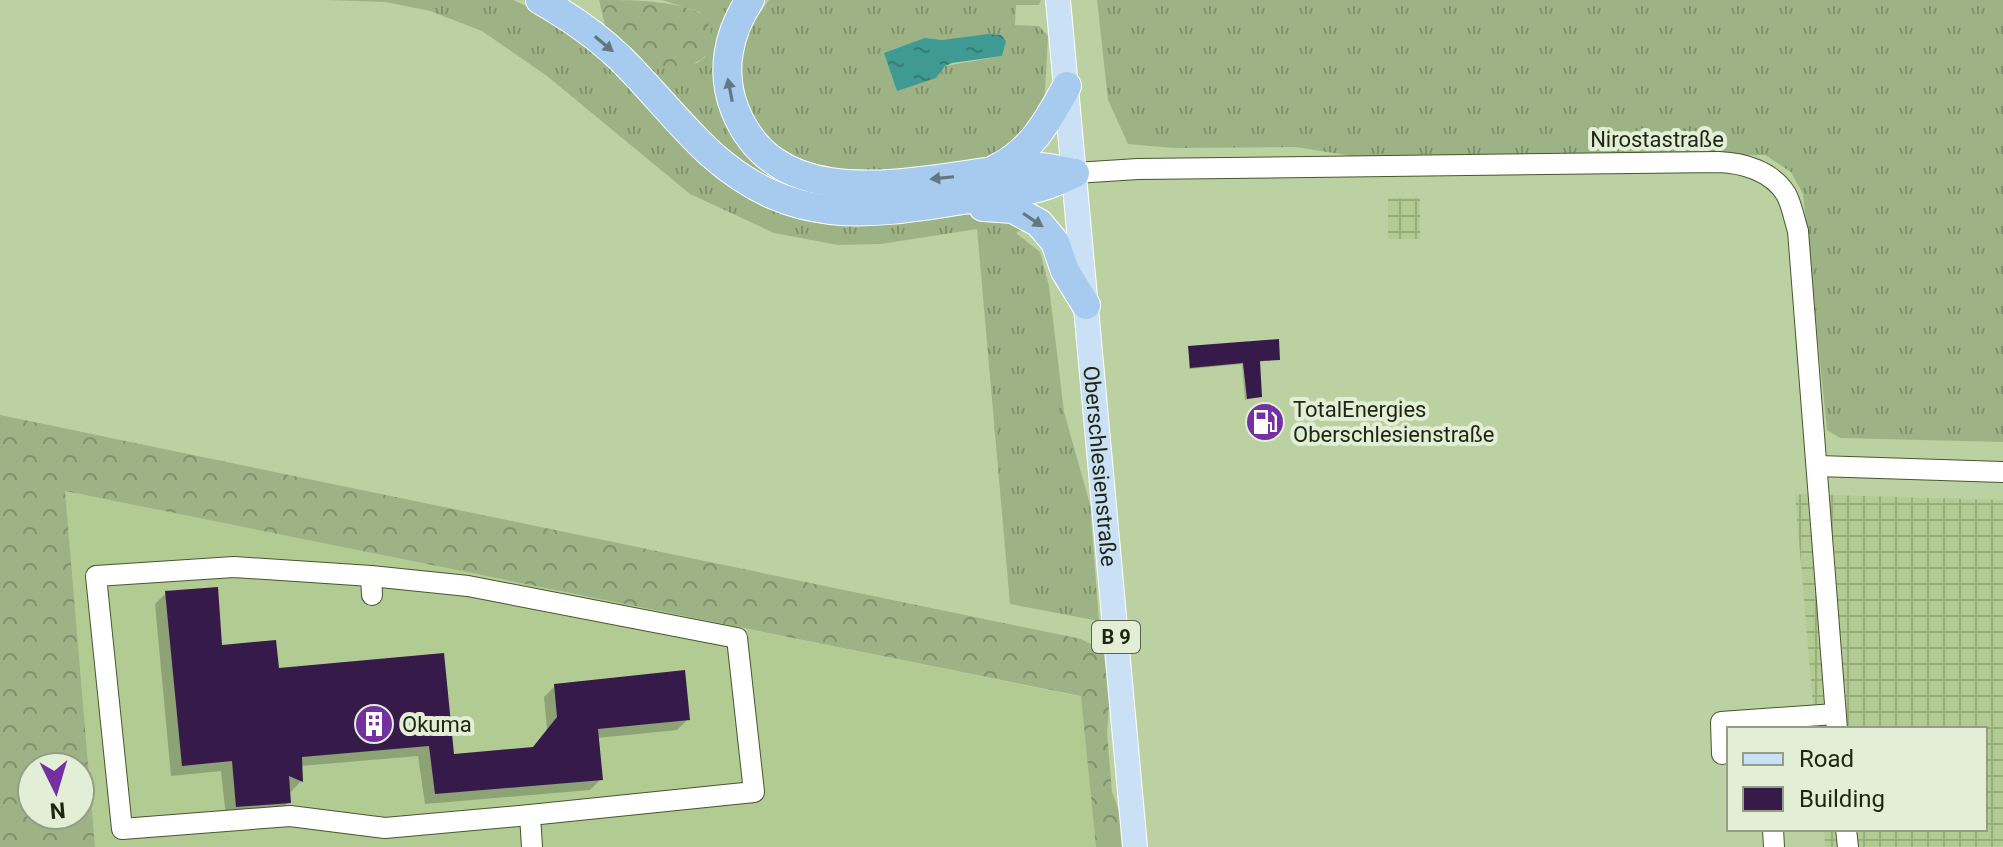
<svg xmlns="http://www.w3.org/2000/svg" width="2003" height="847" font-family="Roboto,sans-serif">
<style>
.built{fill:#b1cb93}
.industrial{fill:url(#industrial-grid)}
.grass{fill:url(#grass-tufts);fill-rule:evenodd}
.forest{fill:url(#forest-crowns);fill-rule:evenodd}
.water{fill:url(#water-ripples)}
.shadow{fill:#0003}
.building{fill:#361b4a}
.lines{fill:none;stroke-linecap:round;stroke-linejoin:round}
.minor-casing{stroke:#45582c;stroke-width:22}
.major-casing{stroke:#fff;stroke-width:26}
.highway-casing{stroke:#fff;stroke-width:30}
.minor{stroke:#fff;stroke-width:20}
.major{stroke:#cae0f5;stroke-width:24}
.highway{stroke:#a6cbef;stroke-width:28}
.oneway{fill:#627881}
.labels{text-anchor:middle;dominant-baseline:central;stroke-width:8;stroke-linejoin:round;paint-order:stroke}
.shield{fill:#e2eed5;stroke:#59624d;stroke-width:2}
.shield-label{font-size:20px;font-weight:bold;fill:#1e2613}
.street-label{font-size:22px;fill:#1e2613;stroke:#e2eed5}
.poi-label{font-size:22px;fill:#1e2613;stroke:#e2eed5;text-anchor:start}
</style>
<defs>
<pattern id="industrial-grid" width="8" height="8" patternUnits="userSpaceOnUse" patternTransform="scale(2)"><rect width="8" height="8" fill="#b1cb93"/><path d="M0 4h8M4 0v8" fill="none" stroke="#98ae7e"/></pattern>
<pattern id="grass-tufts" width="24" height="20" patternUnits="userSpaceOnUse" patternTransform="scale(2)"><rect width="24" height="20" fill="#9eb385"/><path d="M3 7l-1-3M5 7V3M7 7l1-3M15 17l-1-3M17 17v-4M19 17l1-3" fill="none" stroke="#80916c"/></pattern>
<pattern id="forest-crowns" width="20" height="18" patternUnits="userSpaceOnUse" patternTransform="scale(2)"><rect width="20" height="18" fill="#9eb385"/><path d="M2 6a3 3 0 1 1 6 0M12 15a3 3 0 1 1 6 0" fill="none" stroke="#80916c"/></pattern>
<pattern id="water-ripples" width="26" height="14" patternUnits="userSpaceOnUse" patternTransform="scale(2)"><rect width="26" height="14" fill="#3f9a93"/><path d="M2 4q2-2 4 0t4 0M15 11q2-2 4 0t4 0" fill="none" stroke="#347d77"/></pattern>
</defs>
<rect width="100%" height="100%" fill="#bbd1a1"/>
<path class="built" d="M64 491 1082 697 1096 847H95Z"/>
<g class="industrial">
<rect x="1388" y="198" width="32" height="41"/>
<path d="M1795 494 2003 500V847H1825L1824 829H1985V729H1815Z"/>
</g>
<g class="grass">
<path d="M326 0H513L533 9 577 37 624 78 829 223 885 225 987 212 1030 225 1016 233 1040 252 1049 286 1064 412 1090 504 1099 621 1010 604 977 229 881 244 838 245 774 233 690 194 547 76 482 31 430 11 385 2Z"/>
<path d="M662 0H743L734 121 848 198 807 193 777 184 718 148 638 70 697 63 705 57 700 12Z"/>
<path d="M769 0H1041L1039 5H1016L1015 25 1039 26 1048 36 1044 107 1004 156 884 173 827 172 779 152 756 125 744 101 740 71 744 35ZM925 38 943 40 1002 56 945 66Z"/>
<path d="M1097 0H2003V442L1840 438 1827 430 1803 194 1791 172 1765 155 1364 158 1296 147 1173 148 1128 144 1108 100Z"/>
</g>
<g class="forest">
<path d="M599 0C631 0 670 0 698 12 705 16 710 25 711 33 716 73 665 68 638 70L607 34Z"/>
<path d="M0 415 1081 639 1104 651 1111 681 1107 732 1112 792 1123 822 1125 847H1096L1081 696 65 491 95 847H0ZM32 767H80V815H32Z"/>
</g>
<path class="water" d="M988 34 1001 35 1006 41 1002 56 952 63 945 66 936 78 897 91 884 53 925 38 943 40Z"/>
<g class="shadow">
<path d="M1189 348 1278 359 1258 362 1260 396 1245 400 1242 364 1189 369Z"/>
<path d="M166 593 220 647 277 670 452 756 532 749 547 729 544 697 555 686 688 719 677 730 597 738 601 779 590 790 425 804 418 756 300 766 301 781 291 792 288 791 289 802 278 813 226 817 221 771 171 776 155 604Z"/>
</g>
<g class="building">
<path d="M1279 339 1280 360 1260 361 1262 397 1247 399 1243 363 1190 368 1188 346Z"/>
<path d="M218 587 222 645 276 640 279 668 444 653 454 754 533 747 557 717 554 684 685 670 690 720 598 729 603 780 435 794 429 746 302 757 303 782 289 776 291 803 236 807 232 761 182 766 165 591Z"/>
</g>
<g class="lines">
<defs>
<g id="minor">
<path d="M1075 173 1138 169 1719 162C1743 163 1772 171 1786 194 1792 205 1794 219 1798 231L1837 729"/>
<path d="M1818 466 2003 472"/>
<path d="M371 576 234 567 96 576 122 829 290 816 385 828 530 815"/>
<path d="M372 595 371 576 468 586 737 638 754 792 530 815 532 847"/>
<path d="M1722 754 1721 722 1835 714"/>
<path d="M1773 829 1774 847"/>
<path d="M1846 829 1848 847"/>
</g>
<g id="major">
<path id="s1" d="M1058 0 1135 847"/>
</g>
<g id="highway">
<path d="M540 0C568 16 596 35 619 57 651 88 678 124 711 154 792 226 865 216 963 200 989 196 1016 194 1041 187 1053 184 1064 178 1075 173"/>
<path d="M750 0C728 33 720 72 735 110 783 230 942 170 1038 167 1050 167 1063 171 1074 173"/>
<path d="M997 168C1033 150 1048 120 1067 86"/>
<path d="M983 207 1013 209 1039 223 1055 242 1065 271 1086 305"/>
</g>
</defs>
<use href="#minor" class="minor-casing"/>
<use href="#major" class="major-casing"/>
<use href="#highway" class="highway-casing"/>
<use href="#minor" class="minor"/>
<use href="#major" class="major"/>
<use href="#highway" class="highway"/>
</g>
<defs><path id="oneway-solid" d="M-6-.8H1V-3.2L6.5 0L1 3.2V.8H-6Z" transform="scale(2)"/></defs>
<g class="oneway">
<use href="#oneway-solid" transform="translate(604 44) rotate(40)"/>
<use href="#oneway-solid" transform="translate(730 90) rotate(-101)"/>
<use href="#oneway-solid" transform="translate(942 178) rotate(174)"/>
<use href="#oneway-solid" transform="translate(1033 220) rotate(34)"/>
</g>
<defs>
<symbol id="fuel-disc" viewBox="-11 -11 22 22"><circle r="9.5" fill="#742fa3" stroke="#e2eed5"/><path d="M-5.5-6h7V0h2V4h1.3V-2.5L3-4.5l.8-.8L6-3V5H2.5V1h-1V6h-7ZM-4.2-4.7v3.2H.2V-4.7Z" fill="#fff"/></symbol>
<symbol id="building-disc" viewBox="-11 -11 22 22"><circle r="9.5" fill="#742fa3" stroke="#e2eed5"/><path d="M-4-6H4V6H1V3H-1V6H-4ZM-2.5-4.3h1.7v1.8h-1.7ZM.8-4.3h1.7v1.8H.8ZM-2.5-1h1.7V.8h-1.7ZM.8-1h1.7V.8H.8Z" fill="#fff"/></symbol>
</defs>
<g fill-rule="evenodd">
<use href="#fuel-disc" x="1243" y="400" width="44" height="44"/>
<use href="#building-disc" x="352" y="702" width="44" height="44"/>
</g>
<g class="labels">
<rect class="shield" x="1092" y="621" width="48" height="32" rx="6"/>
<g class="shield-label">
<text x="1116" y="637">B 9</text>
</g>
<g class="street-label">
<text x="1657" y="139">Nirostastraße</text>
<text stroke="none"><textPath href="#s1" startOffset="468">Oberschlesienstraße</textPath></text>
</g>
<g class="poi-label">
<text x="1293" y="409">TotalEnergies<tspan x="1293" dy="25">Oberschlesienstraße</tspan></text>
<text x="402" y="724">Okuma</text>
</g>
</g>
<rect x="1727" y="727" width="260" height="104" fill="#e2eed5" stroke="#949e87" stroke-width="2"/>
<rect x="1743" y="753" width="40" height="12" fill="#cae0f5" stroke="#949e87" stroke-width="2"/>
<text x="1799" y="767" font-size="24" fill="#1e2613">Road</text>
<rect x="1743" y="787" width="40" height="24" fill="#361b4a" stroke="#949e87" stroke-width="2"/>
<text x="1799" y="807" font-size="24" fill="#1e2613">Building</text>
<g transform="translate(56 791) rotate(175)"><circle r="38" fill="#e2eed5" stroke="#949e87" stroke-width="2"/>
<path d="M0-6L14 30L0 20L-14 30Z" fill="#742fa3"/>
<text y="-12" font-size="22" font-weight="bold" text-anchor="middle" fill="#1e2613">N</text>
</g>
</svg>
